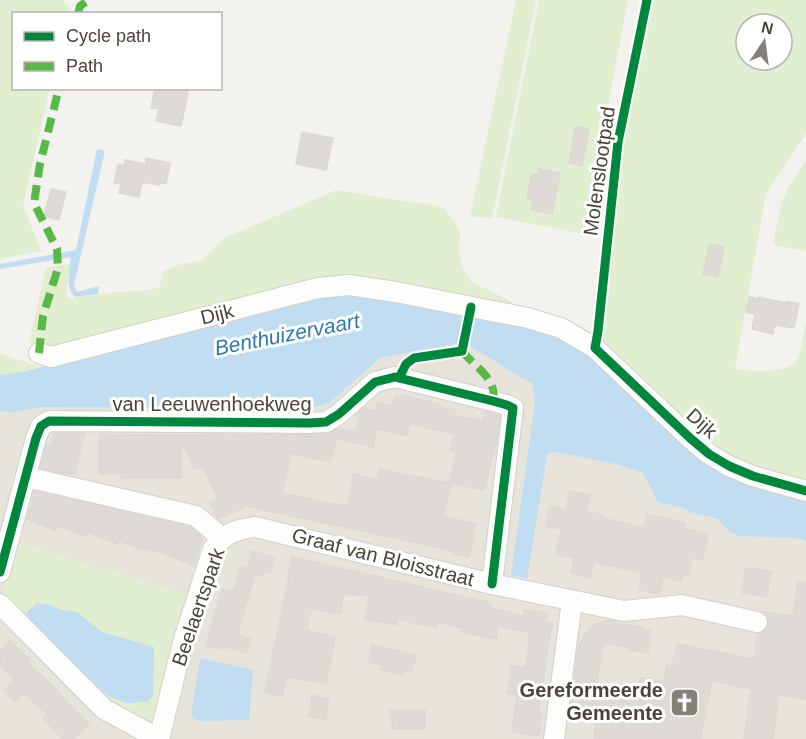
<svg xmlns="http://www.w3.org/2000/svg" width="806" height="739" font-family="Arial,sans-serif">
<style>
.residential{fill:#e7e4dc}
.green{fill:#e1eecf;fill-rule:evenodd}
.parking{fill:#e6e3df}
.water{fill:#c0ddf1}
.building{fill:#dedbd6;stroke:#dcd9d4;stroke-width:1.5}
.lines{fill:none;stroke-linecap:round;stroke-linejoin:round}
.street-casing{stroke:#d2d0cb;stroke-width:22}
.street{stroke:#fdfdfc;stroke-width:20}
.quiet{stroke:#58b947;stroke-width:8;stroke-dasharray:15 8;stroke-linecap:butt}
.cycleway-casing{stroke:#fff;stroke-width:13}
.cycleway{stroke:#00873e;stroke-width:9}
.labels{text-anchor:middle;dominant-baseline:central;stroke-width:6;stroke-linejoin:round;paint-order:stroke}
.street-label{font-size:20px;fill:#4b4439;stroke:#fff}
.poi-label{font-size:20px;font-weight:bold;fill:#4b4439;stroke:#fff;text-anchor:end}
.water-label{font-size:21px;font-style:italic;fill:#2e7ab2;stroke:#fff}
</style>
<rect width="100%" height="100%" fill="#f4f2ee"/>
<path class="residential" d="M393 334 467 340 486 346 644 468 806 531V739H0V400Z"/>
<g class="green">
<path d="M0 0H63L70 8 68 13 14 14V88L50 89 23 204 41 251 0 259Z"/>
<path d="M516 0H536L492 219 470 216Z"/>
<path d="M539 0H628L584 234 496 217Z"/>
<path d="M652 0H806V133L766 194 735 369C750 371 791 375 798 358 802 347 803 333 806 321V483L720 455 601 346 608 278 614 190 621 149ZM746 24H782V60H746Z"/>
<path d="M806 159V251L773 245 781 205 788 189Z"/>
<path d="M336 190 443 207 460 229 459 250 463 269 471 282 513 302 512 307 59 349 29 343 46 268 71 264 68 279 67 299 98 294 148 290 159 287 164 271 178 265 202 260 224 238Z"/>
<path d="M0 354 42 367 0 375Z"/>
<path d="M14 542 187 594 160 720 154 724 145 726 104 700 2 595Z"/>
</g>
<path class="parking" d="M426 366 429 371 433 368 437 373 441 370 445 376 450 372 454 377 459 374 463 379 468 377 471 382 477 379 479 384 486 381 489 387 482 392 410 374Z"/>
<g class="water">
<path d="M97 149 105 151 74 285 77 292 99 286 98 294 75 297C64 286 70 271 71 257L0 269V264L76 250Z"/>
<path d="M340 291 370 295 465 315V317L473 318 474 317C514 324 546 330 583 348L712 466 727 477 750 485 786 496 806 501V541L797 538 740 536 731 533 718 519 690 512 683 508 658 502 643 473 620 465 553 451 547 455 527 578 511 575 535 402 532 383 522 378 470 346 468 343 461 341 460 343 380 358 329 403 319 406 307 408 41 407 15 412 0 411V375L25 371 135 345Z"/>
<path d="M37 603 47 604 62 610 77 612 102 632 154 647 153 696 147 702 126 703 108 696 24 615Z"/>
<path d="M200 658 253 670 249 720 197 721 191 715Z"/>
</g>
<g class="building">
<path d="M155 88H189L181 126 156 121 159 109 151 108Z"/>
<path d="M576 126 589 129 582 166 569 163Z"/>
<path d="M302 132 333 138 326 170 296 164Z"/>
<path d="M146 158 170 163 166 184 160 183 159 185 142 182 139 197 119 193 121 184 114 183 118 164 124 165 125 160 146 164Z"/>
<path d="M539 169 560 173 552 214 531 210 533 199 527 198 532 174 538 175Z"/>
<path d="M51 189 66 192 59 220 44 216Z"/>
<path d="M709 244 724 247 718 277 703 274Z"/>
<path d="M749 297 759 299V297L786 303 787 301 799 304 794 328 775 325 773 334 752 329 755 314 746 312Z"/>
<path d="M403 395 439 404 438 406 455 410 454 415 483 421 485 412 500 416 498 436 484 490 449 482 457 453 450 451 454 434 410 424 407 436 377 429 373 447 336 438 330 462 290 453V460L282 493 347 507 354 474 377 480 379 469 408 476 409 475 451 483 443 516 476 524 469 557 453 553V551L400 539 246 506 218 519 210 503 218 499 204 468H194L181 439V478H121L124 473 99 474V435H309L327 434 336 430H356L360 412 364 408 376 411 378 402 393 406 395 396 402 398Z"/>
<path d="M53 433H85L74 474H66L40 468 46 446H52Z"/>
<path d="M35 491 190 527 203 538 193 565 149 548 148 551 118 540 117 544 87 532 86 536 57 525 55 530 27 519Z"/>
<path d="M570 491 590 495 586 511 604 516 603 518 644 528 647 514 685 523 684 529 708 534 702 560 692 557 688 575 683 574 681 581 663 577 659 594 639 589 642 573 594 562 590 578 571 573 574 558 556 554 562 529 546 526 550 506 566 510Z"/>
<path d="M252 551 274 558 270 573 264 571 262 576 255 574 237 635 250 639 246 653 222 646 221 649 206 645 222 589 234 591 241 567 247 569Z"/>
<path d="M292 557 491 603 490 608 523 616 524 610 548 613 547 622 552 623 538 714 542 715 539 736 512 732 517 695 507 694 511 666 526 668 530 637H528L529 632 498 627 496 639 462 632 463 628 438 622 436 628 398 619 396 625 365 619 370 596 344 594 340 614 311 609 307 630 335 637 326 684 286 676 282 696 265 692 289 578H288Z"/>
<path d="M746 568 771 571 767 597 742 593Z"/>
<path d="M798 582H806V699L779 695 773 739H744L751 689 712 681 700 739H594L597 710 570 706 579 648V644L592 626 609 620 614 621 615 624 642 627 641 630 651 631 648 653 628 650V647L604 643 595 693 621 697 623 684 639 686 640 678 664 681 667 665 672 667 677 644 754 659 758 634 765 631 769 624 768 618 766 614 761 611 793 616Z"/>
<path d="M10 641 30 660 28 663 58 691 57 692 89 724 74 739H63L43 718 47 714 24 693 15 702 4 691 15 679 0 664V651Z"/>
<path d="M372 645 416 655 412 671 404 670 403 675 380 670 381 665 369 662Z"/>
<path d="M312 695 329 699 326 719 309 717Z"/>
<path d="M425 710V729H392V720L389 711Z"/>
</g>
<g class="lines">
<defs>
<g id="street">
<path d="M39 353 51 357 318 288 349 285 396 292 528 318 561 328 595 348 690 438 709 454 729 466 753 476 806 491"/>
<path d="M26 477 196 516 222 538"/>
<path d="M0 572 36 438 41 426 49 421 309 423 326 422 339 414 375 382 395 377 493 401 507 405 513 408 492 584"/>
<path d="M0 604 104 709 159 739"/>
<path d="M159 739 183 642 213 549C227 532 234 530 255 527L492 584 624 611 682 605 757 622"/>
<path d="M554 739 572 601"/>
</g>
</defs>
<use href="#street" class="street-casing"/>
<use href="#street" class="street"/>
<g class="quiet">
<path d="M78 14 80 6 89 0"/>
<path d="M462 351C474 366 498 379 493 401"/>
<path d="M39 353 43 316 58 268 57 249 34 203 40 164 59 88"/>
</g>
<defs>
<g id="cycleway">
<path d="M647 0 618 142 598 331 595 348 690 438 709 454 729 466 753 476 806 491"/>
<path d="M399 378 406 364 414 358 462 351 471 307"/>
<path d="M0 572 36 438 41 426 49 421 309 423 326 422 339 414 375 382 395 377 493 401 507 405 513 408 492 584"/>
</g>
</defs>
<use href="#cycleway" class="cycleway-casing"/>
<use href="#cycleway" class="cycleway"/>
</g>
<defs>
<symbol id="church-square" viewBox="-11 -11 22 22"><rect x="-9" y="-9" width="18" height="18" rx="4" fill="#868178" stroke="#fff"/><path d="M-1.2-6h2.4v3.5h3.3v2.4h-3.3V6h-2.4V-.1h-3.3v-2.4h3.3Z" fill="#fff"/></symbol>
</defs>
<g fill-rule="evenodd">
<use href="#church-square" x="668" y="686" width="33" height="33"/>
</g>
<g class="labels">
<g class="street-label">
<text transform="translate(599 171) rotate(-82)">Molenslootpad</text>
<text transform="translate(217 314) rotate(-14)">Dijk</text>
<text x="212" y="404">van Leeuwenhoekweg</text>
<text transform="translate(702 423) rotate(42)">Dijk</text>
<text transform="translate(383 557) rotate(14)">Graaf van Bloisstraat</text>
<text transform="translate(198 607) rotate(-71)">Beelaertspark</text>
</g>
<g class="poi-label">
<text x="663" y="690">Gereformeerde<tspan x="663" dy="23">Gemeente</tspan></text>
</g>
<g class="water-label">
<text transform="translate(287 334) rotate(-11)">Benthuizervaart</text>
</g>
</g>
<rect x="12" y="12" width="210" height="78" fill="#ffffff" stroke="#b7b4b0" stroke-width="1.5"/>
<rect x="24" y="32" width="30" height="9" fill="#00873e" stroke="#b7b4b0" stroke-width="1.5"/>
<text x="66" y="42" font-size="18" fill="#4b4439">Cycle path</text>
<rect x="24" y="62" width="30" height="9" fill="#58b947" stroke="#b7b4b0" stroke-width="1.5"/>
<text x="66" y="72" font-size="18" fill="#4b4439">Path</text>
<g transform="translate(764 42) rotate(13)"><circle r="28" fill="#ffffff" stroke="#b7b4b0" stroke-width="1.5"/>
<path d="M0-4.5L10 22L0 15L-10 22Z" fill="#868178"/>
<text y="-9" font-size="16" font-weight="bold" text-anchor="middle" fill="#4b4439">N</text>
</g>
</svg>
